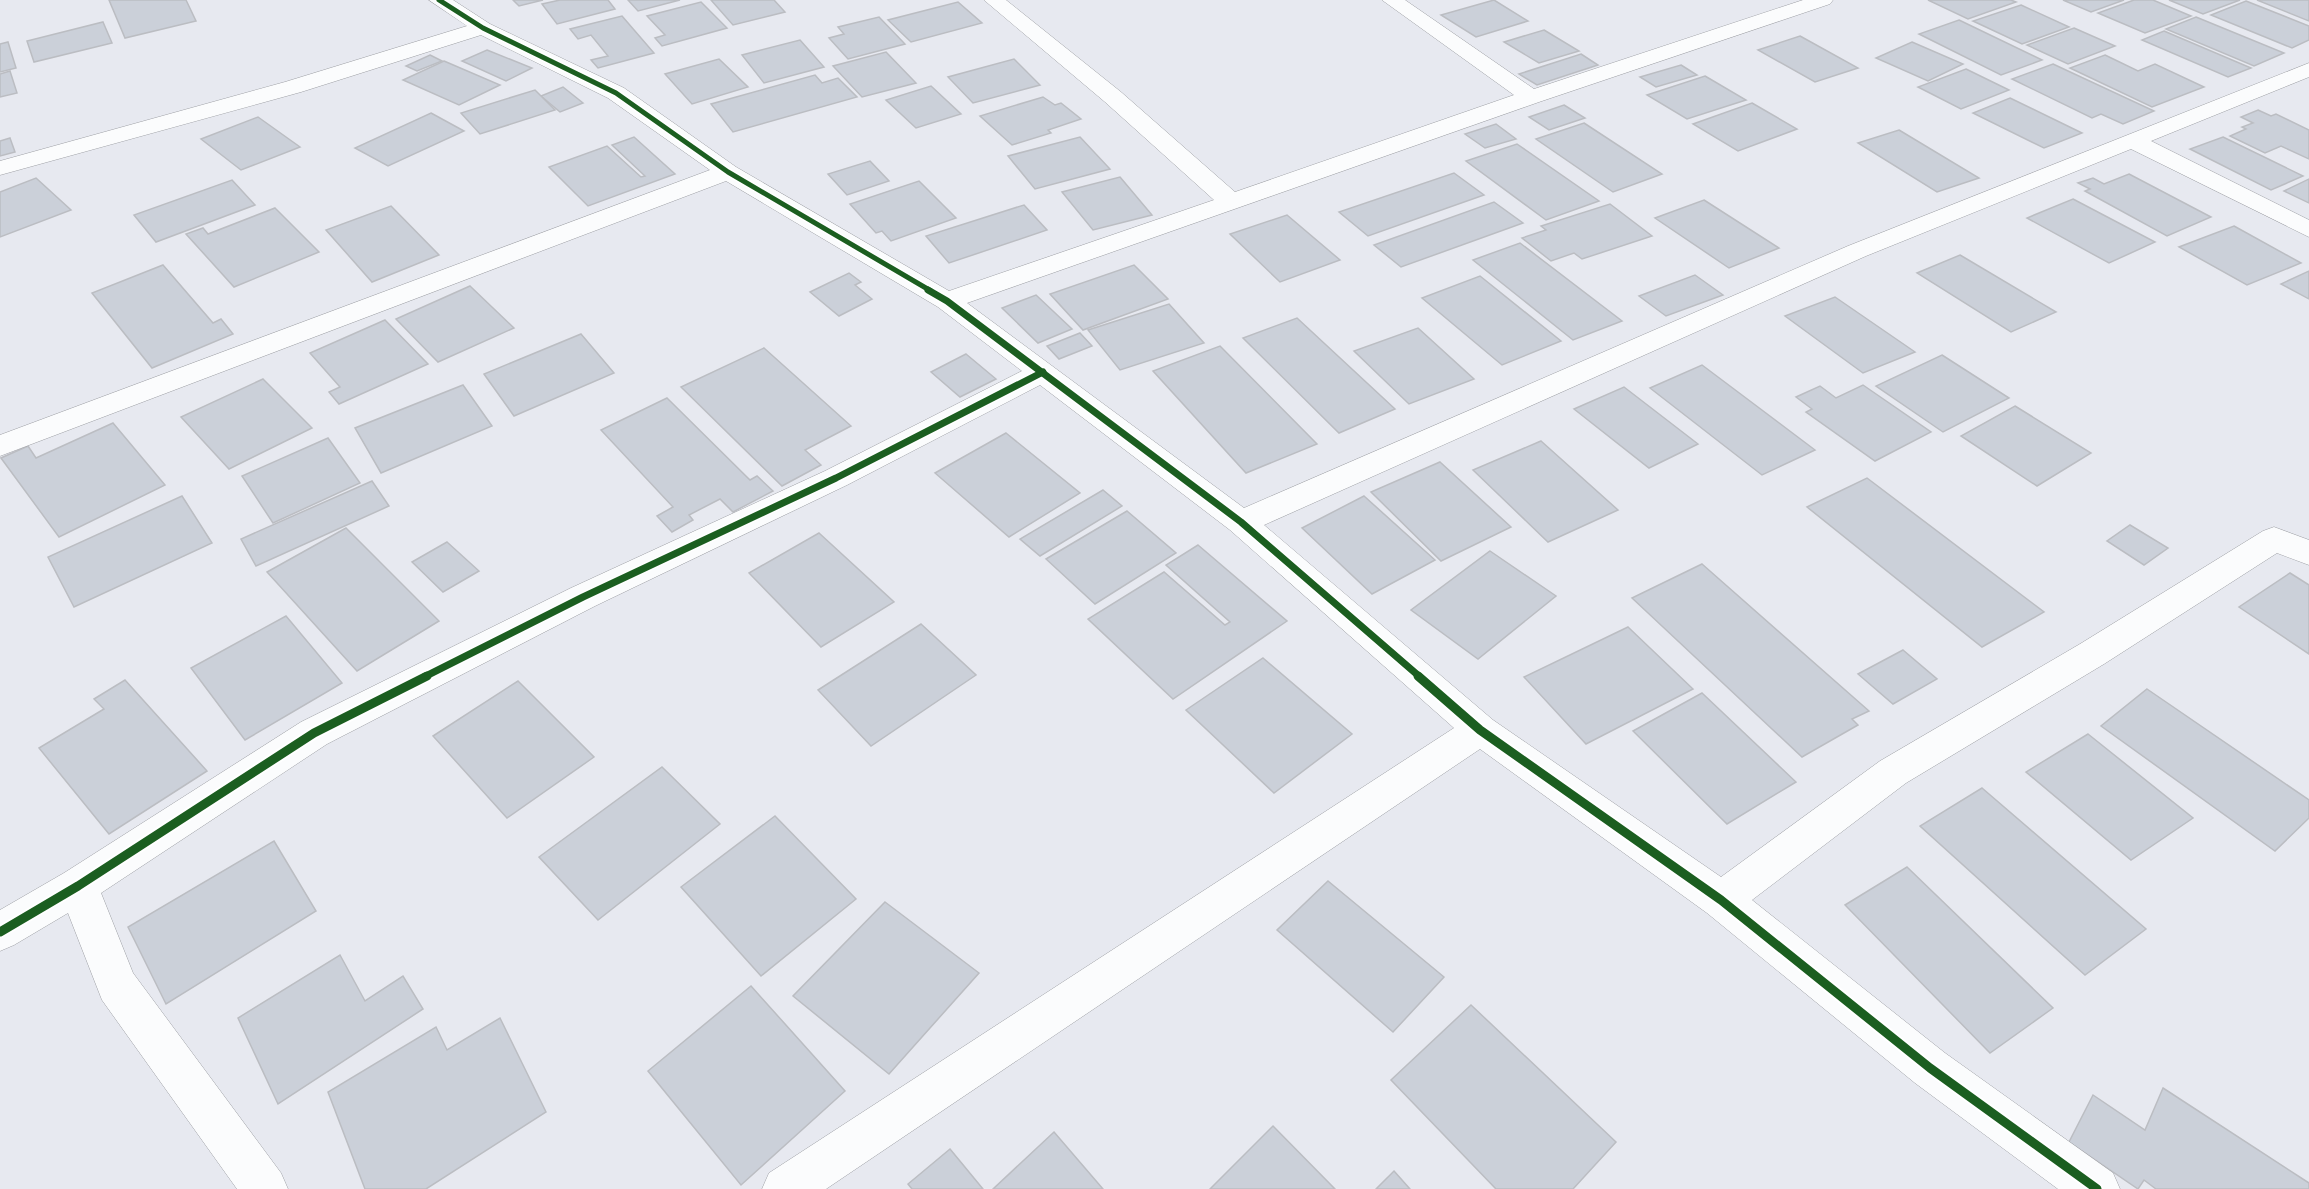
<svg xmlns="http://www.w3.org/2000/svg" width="2309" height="1189" font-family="'Roboto Serif',serif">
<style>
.building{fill:#cbd0d9;stroke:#bbbdc2;stroke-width:1.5}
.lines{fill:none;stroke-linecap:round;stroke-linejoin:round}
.street-casing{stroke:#9d9fa4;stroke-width:1}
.street{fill:#fbfcfd;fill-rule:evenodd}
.cycleway-far2-casing{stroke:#fff;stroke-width:8}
.cycleway-far1-casing{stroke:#fff;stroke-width:10}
.cycleway-casing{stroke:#fff;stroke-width:13}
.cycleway-far2{stroke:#1b5e20;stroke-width:5}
.cycleway-far1{stroke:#1b5e20;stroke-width:7}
.cycleway{stroke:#1b5e20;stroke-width:9}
</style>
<rect width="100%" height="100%" fill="#e7e9f0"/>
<g class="building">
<path d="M109 0H186L196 21 125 38Z"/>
<path d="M513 0H543L519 6Z"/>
<path d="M560 0H608L615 9 557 24 542 4Z"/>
<path d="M628 0H680L638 11Z"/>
<path d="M711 0H774L785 12 733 25Z"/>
<path d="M1494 0 1528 21 1476 37 1441 15Z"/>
<path d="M1928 0H2011L2016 2 1968 19Z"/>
<path d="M2063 0H2124L2091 12Z"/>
<path d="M2134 0H2153L2191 16 2145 33 2098 13Z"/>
<path d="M2169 0H2240L2203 14Z"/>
<path d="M2257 0H2309V21Z"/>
<path d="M2246 1 2309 26V40L2292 48 2211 15Z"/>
<path d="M701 2 727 28 662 46 655 38 665 35 647 16Z"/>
<path d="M958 2 982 23 911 42 888 20Z"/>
<path d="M2021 5 2069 27 2022 44 1973 21Z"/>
<path d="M622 16 654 53 598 68 591 60 608 56 591 35 578 39 570 29Z"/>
<path d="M879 17 905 44 848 59 829 38 844 34 838 27Z"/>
<path d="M2196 17 2284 53 2254 66 2166 29Z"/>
<path d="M1959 20 2042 60 2001 75 1919 34Z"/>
<path d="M103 22 112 43 34 62 27 41Z"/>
<path d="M2074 28 2115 46 2068 64 2027 45Z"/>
<path d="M1544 30 1579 51 1539 63 1504 42Z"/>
<path d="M2164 31 2251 68 2228 77 2142 40Z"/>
<path d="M1800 36 1858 68 1815 82 1758 50Z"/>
<path d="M800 40 824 67 764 83 742 55Z"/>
<path d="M8 42 16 68 0 72V44Z"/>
<path d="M1912 42 1963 64 1928 81 1876 58Z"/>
<path d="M487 50 532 68 506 81 462 61Z"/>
<path d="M886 52 916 83 862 97 833 66Z"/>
<path d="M1581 54 1598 65 1537 85 1519 74Z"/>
<path d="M430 55 442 61 417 71 406 66Z"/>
<path d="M2105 55 2138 71 2155 64 2204 87 2152 107 2070 68Z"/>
<path d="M719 59 748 87 692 104 665 74Z"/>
<path d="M1014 59 1040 85 973 103 948 77Z"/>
<path d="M444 61 500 85 459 105 403 80Z"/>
<path d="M2053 64 2154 111 2123 124 2101 114 2092 118 2012 79Z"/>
<path d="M1681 65 1697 75 1656 87 1640 77Z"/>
<path d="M1966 69 2009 90 1961 109 1918 87Z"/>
<path d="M10 71 17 93 0 97V74Z"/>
<path d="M815 75 822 83 838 78 857 97 733 132 711 104Z"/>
<path d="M1705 76 1746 100 1687 119 1647 95Z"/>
<path d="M931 86 961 114 916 128 886 100Z"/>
<path d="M563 87 583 103 560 112 541 96Z"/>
<path d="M535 90 555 110 480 134 461 113Z"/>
<path d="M1043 97 1055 105 1061 103 1081 119 1048 130 1051 133 1012 145 980 116Z"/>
<path d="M2010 98 2082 133 2044 148 1973 113Z"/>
<path d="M1752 103 1797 129 1738 151 1693 124Z"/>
<path d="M1564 105 1585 118 1549 130 1529 117Z"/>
<path d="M2258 110 2271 116 2276 114 2309 130V159L2281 146 2265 153 2230 136 2246 129 2242 127 2253 123 2241 117Z"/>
<path d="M431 113 464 131 388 166 355 148Z"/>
<path d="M258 117 300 147 241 170 201 139Z"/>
<path d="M1584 123 1662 174 1613 192 1536 139Z"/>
<path d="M1496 124 1516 139 1485 148 1465 134Z"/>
<path d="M1899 130 1979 178 1937 192 1858 143Z"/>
<path d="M634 137 675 174 588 206 549 167 607 146 641 177 645 176 612 145Z"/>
<path d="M1080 137 1110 169 1035 189 1008 156Z"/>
<path d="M2223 137 2303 176 2271 190 2190 149Z"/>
<path d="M10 138 15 152 0 156V141Z"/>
<path d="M1517 144 1599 201 1546 220 1466 161Z"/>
<path d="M870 161 889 181 847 195 828 174Z"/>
<path d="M1454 173 1484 195 1368 236 1339 212Z"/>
<path d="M2129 174 2211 217 2167 236 2085 191 2090 189 2078 183 2093 178 2104 184Z"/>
<path d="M1120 177 1152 215 1093 230 1062 192Z"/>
<path d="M36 178 71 210 0 237V192Z"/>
<path d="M2309 179V203L2284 191Z"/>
<path d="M232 180 255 205 156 242 134 215Z"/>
<path d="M919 181 956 218 891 241 882 231 876 233 850 204Z"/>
<path d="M2073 199 2155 242 2109 263 2027 218Z"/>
<path d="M1704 200 1779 248 1729 268 1655 218Z"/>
<path d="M1494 202 1523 223 1401 267 1374 245Z"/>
<path d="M1610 204 1652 236 1582 259 1574 253 1551 261 1522 238 1546 230 1541 226Z"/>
<path d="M1024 205 1047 230 949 263 926 236Z"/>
<path d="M391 206 439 255 372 282 326 230Z"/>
<path d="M275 208 319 252 234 287 186 234 203 228 208 234Z"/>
<path d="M1287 215 1340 260 1280 282 1230 234Z"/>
<path d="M2234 226 2301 263 2247 285 2179 247Z"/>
<path d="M1520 243 1622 321 1573 340 1473 260Z"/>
<path d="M1960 255 2056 312 2011 332 1917 273Z"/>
<path d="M163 265 213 323 221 319 233 334 152 368 92 293Z"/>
<path d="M1134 265 1168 299 1083 330 1050 294Z"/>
<path d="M2309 271V299L2281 284Z"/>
<path d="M849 273 861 282 855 285 872 299 839 316 810 292Z"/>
<path d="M1695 275 1723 295 1666 316 1639 296Z"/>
<path d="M1480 276 1561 341 1502 365 1422 298Z"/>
<path d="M470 286 514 328 438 362 396 319Z"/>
<path d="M1036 295 1072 329 1038 343 1002 308Z"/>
<path d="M1835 297 1915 352 1863 373 1785 316Z"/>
<path d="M1169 304 1204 343 1120 370 1088 330Z"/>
<path d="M1297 318 1395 409 1339 433 1243 338Z"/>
<path d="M385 320 428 364 339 404 329 392 340 387 310 353Z"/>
<path d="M1418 328 1474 379 1409 404 1354 351Z"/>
<path d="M1080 333 1092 346 1059 359 1047 346Z"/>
<path d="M581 334 614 373 514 416 484 374Z"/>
<path d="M1220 346 1317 444 1246 473 1153 371Z"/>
<path d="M764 348 851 426 805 450 821 465 782 486 681 387Z"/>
<path d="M966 354 996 379 960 397 931 372Z"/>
<path d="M1942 355 2009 398 1943 432 1876 386Z"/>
<path d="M1702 365 1815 450 1762 475 1650 388Z"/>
<path d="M263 379 312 428 229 469 181 417Z"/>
<path d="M463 385 492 426 381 473 355 428Z"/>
<path d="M1863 385 1931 432 1875 461 1806 412 1812 409 1796 397 1820 386 1836 398Z"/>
<path d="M1624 387 1698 444 1649 468 1574 409Z"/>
<path d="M667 398 750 480 757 476 773 491 733 512 720 499 689 515 693 520 672 532 657 516 673 507 601 430Z"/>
<path d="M2015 406 2091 453 2037 486 1961 436Z"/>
<path d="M113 423 165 485 59 537 1 458 28 446 36 458Z"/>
<path d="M1006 433 1080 493 1009 537 935 473Z"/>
<path d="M328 438 360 483 273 523 242 476Z"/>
<path d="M1541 441 1618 510 1548 542 1473 470Z"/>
<path d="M1440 462 1511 527 1441 561 1371 492Z"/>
<path d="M1867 478 2044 612 1982 647 1807 507Z"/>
<path d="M372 481 389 506 256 566 241 539Z"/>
<path d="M1103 490 1122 506 1040 556 1020 539Z"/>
<path d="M182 496 212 543 74 607 48 557Z"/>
<path d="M1364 496 1435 560 1372 594 1302 528Z"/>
<path d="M1127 511 1176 553 1095 604 1046 559Z"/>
<path d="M2130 525 2168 548 2144 565 2107 541Z"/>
<path d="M346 528 439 621 357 671 267 572Z"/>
<path d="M819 533 894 602 821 647 749 573Z"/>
<path d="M447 542 479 571 443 592 412 562Z"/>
<path d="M1198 545 1287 621 1173 699 1088 619 1164 572 1225 625 1230 622 1166 565Z"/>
<path d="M1490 551 1556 596 1478 659 1411 610Z"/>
<path d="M1702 564 1869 711 1852 719 1858 725 1802 757 1632 598Z"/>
<path d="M2290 573 2309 585V654L2239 607Z"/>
<path d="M286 616 342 683 245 740 191 668Z"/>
<path d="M921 624 976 675 871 746 818 690Z"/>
<path d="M1628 627 1693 689 1586 744 1524 677Z"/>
<path d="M1903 650 1937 679 1893 704 1858 674Z"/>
<path d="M1263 658 1352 734 1274 793 1186 710Z"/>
<path d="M125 680 207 771 109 834 39 748 104 709 94 699Z"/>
<path d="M518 681 594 757 507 818 433 736Z"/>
<path d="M2147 689 2309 800V818L2275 851 2101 726Z"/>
<path d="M1702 693 1796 782 1727 824 1633 731Z"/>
<path d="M2088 734 2193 818 2131 860 2026 772Z"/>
<path d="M662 767 720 824 598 920 539 857Z"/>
<path d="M1982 788 2146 929 2085 975 1920 826Z"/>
<path d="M775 816 856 899 761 976 681 887Z"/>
<path d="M274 841 316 911 166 1004 128 927Z"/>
<path d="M1907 867 2053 1008 1990 1053 1845 905Z"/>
<path d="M1328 881 1444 977 1393 1032 1277 930Z"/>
<path d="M885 902 979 973 889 1074 793 996Z"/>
<path d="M340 955 365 1001 403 976 423 1009 278 1104 238 1018Z"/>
<path d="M751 986 845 1091 741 1185 648 1071Z"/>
<path d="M1471 1005 1616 1142 1573 1189H1496L1391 1080Z"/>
<path d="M500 1018 546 1112 426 1189H365L328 1092 436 1027 447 1050Z"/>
<path d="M2163 1088 2309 1183V1189H2156L2144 1180 2138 1189 2069 1142 2093 1095 2145 1130Z"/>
<path d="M1273 1126 1335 1189H1210Z"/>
<path d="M1054 1132 1103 1189H993Z"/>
<path d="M950 1149 983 1189H912L908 1184Z"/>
<path d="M1394 1171 1410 1189H1376Z"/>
</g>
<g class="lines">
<defs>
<path id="street" d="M429 0H453L490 24 624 88 736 167 949 291 1214 200 1105 102 984 0H1006L1121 92 1235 192 1514 95 1382 0H1405L1534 89 1803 0H1833L1830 4 1539 102 967 303 1244 508 1848 246 2309 63V77L2151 141 2309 220V237L2131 149 1866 256 1264 525 1493 720 1721 877 1880 761 2080 644 2263 531 2274 527 2309 540V565L2277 553 2104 664 1906 783 1752 900 1945 1053 2113 1173 2120 1189H2058L1915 1083 1707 913 1480 749 826 1189H762L769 1173 1454 728 1230 530 1040 385 847 485 595 606 327 744 101 893 133 973 281 1173 288 1189H237L102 1000 68 913 14 945 0 951V910L64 873 301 722 571 588 825 471 1022 371 938 307 726 181 0 456V435L710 170 608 98 481 35 301 92 0 175V161L285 82 467 26Z"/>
</defs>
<use href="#street" class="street-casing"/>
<use href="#street" class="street"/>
<defs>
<path id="cycleway-far2" d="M439 0 483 28 616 93 728 172 931 291"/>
<g id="cycleway-far1">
<path d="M928 290 947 301 1241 522 1420 677"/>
<path d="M424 677 583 597 836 478 1043 372"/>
</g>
<g id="cycleway">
<path d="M1418 676 1480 730 1721 900 1930 1068 2097 1189"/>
<path d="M0 932 78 886 314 733 427 676"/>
</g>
</defs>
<use href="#cycleway-far2" class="cycleway-far2-casing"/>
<use href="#cycleway-far1" class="cycleway-far1-casing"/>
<use href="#cycleway" class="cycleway-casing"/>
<use href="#cycleway-far2" class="cycleway-far2"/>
<use href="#cycleway-far1" class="cycleway-far1"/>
<use href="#cycleway" class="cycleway"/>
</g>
</svg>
